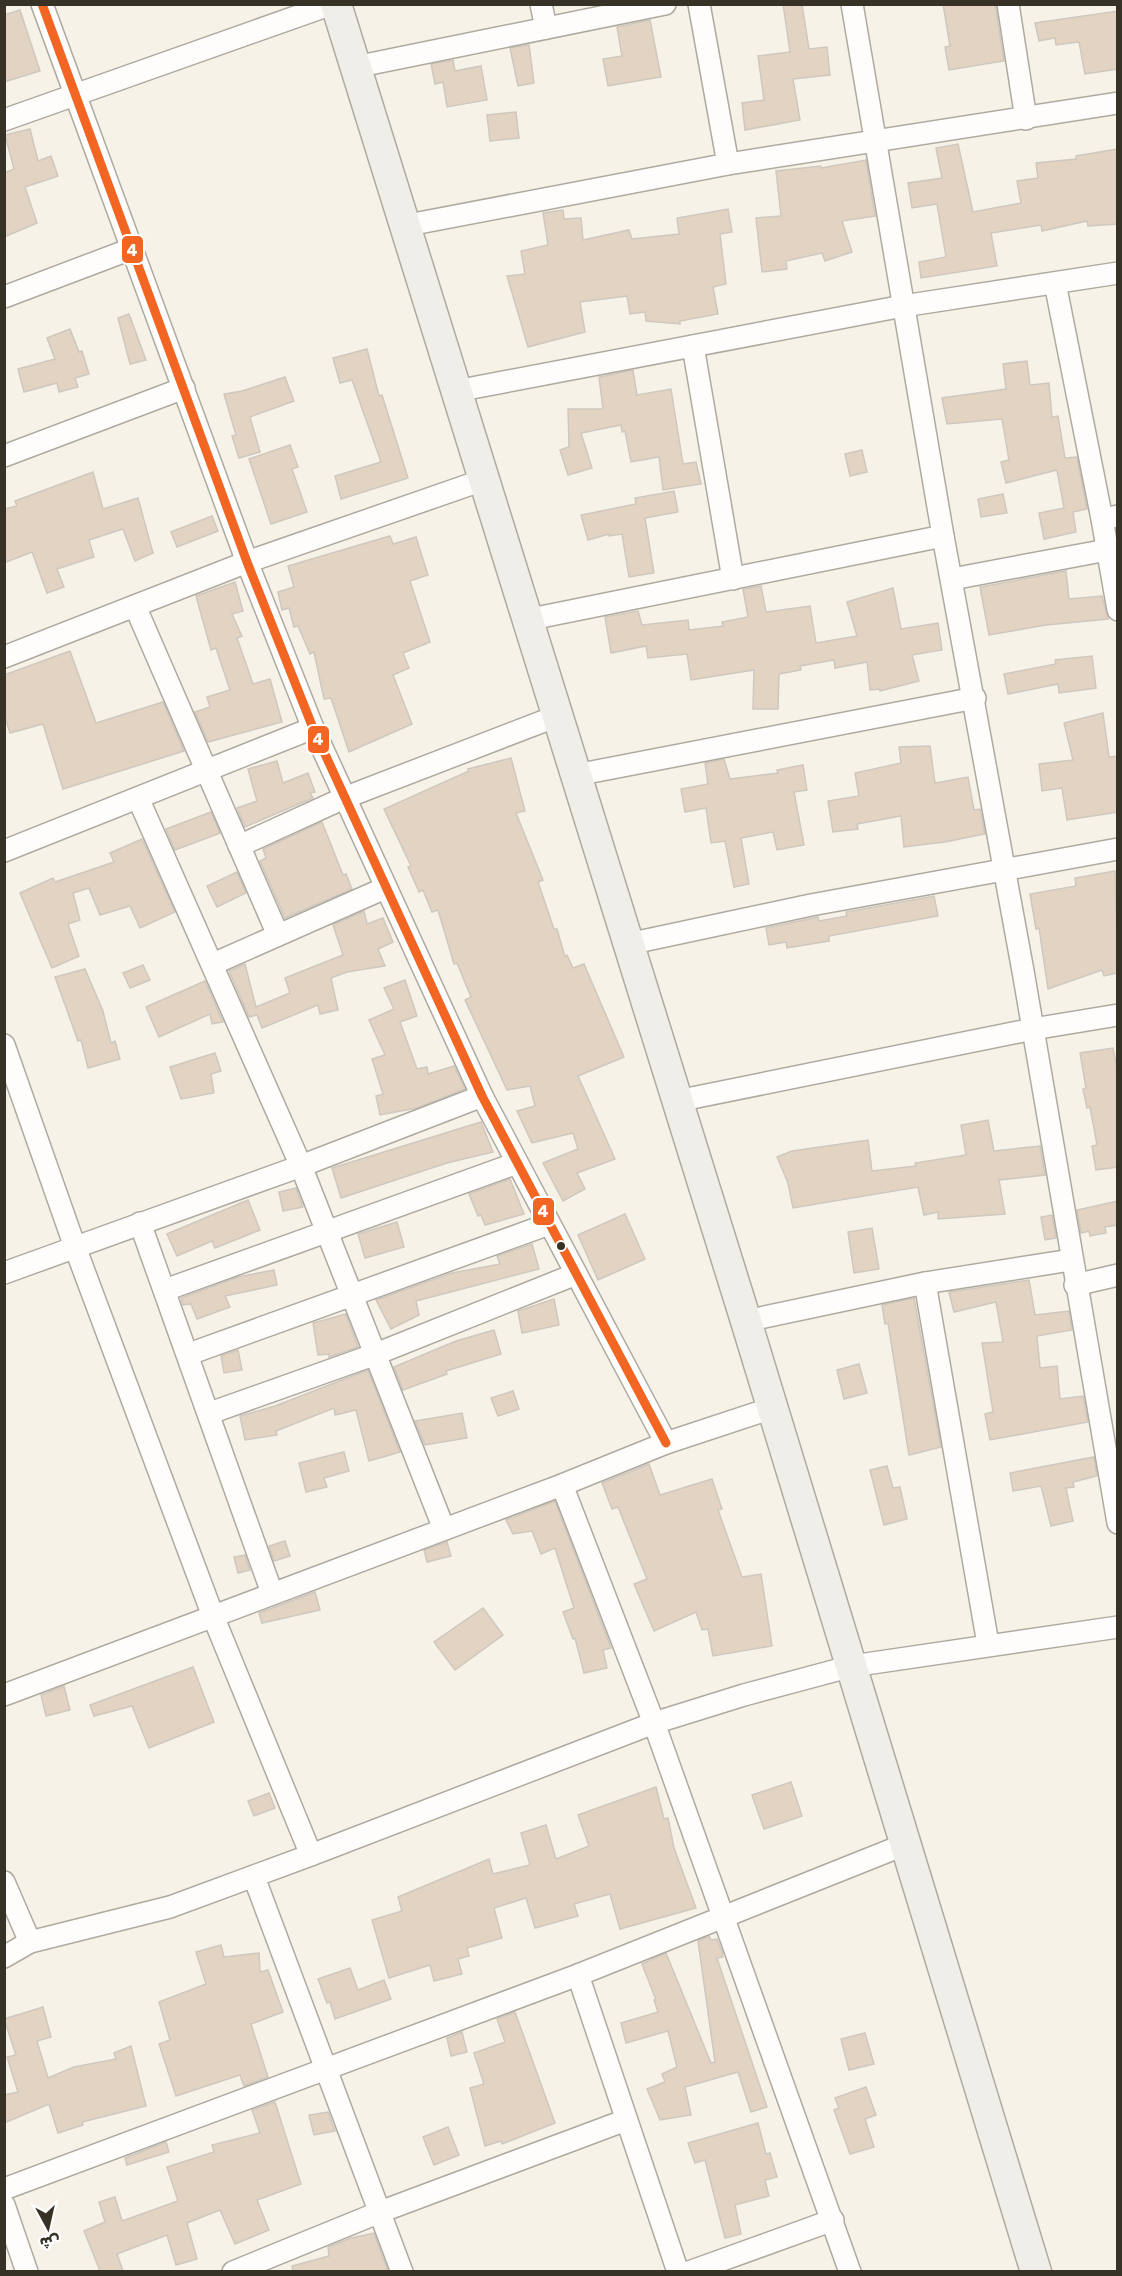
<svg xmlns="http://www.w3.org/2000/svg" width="1122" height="2276" font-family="Rubik,'Noto Sans Arabic',sans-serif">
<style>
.building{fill:#e2d3c2;stroke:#cfc8bf;stroke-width:1.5}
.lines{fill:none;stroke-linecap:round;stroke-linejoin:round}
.street-casing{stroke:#afaaa0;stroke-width:24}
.secondary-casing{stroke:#afaaa0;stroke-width:33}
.street{stroke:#fefdfc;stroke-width:21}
.secondary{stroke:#efeee9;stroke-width:30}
.bus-1-casing{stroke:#fff;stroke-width:14}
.bus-1{stroke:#f26522;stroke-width:9}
.bus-dot{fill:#373226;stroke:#fff;stroke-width:2}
.line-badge{stroke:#fff;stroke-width:2}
.badge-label{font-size:16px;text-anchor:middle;font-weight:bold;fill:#fff}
</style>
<rect width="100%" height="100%" fill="#f7f2e8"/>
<g class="building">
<path d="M783 4H802L809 49 827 47 830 75 793 79 800 120 745 130 742 103 764 100 758 56 790 52Z"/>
<path d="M943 4H995L1004 61 949 70 945 47 950 46Z"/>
<path d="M20 10 40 71 4 82V15Z"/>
<path d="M1118 11V69L1085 74 1079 42 1056 45 1055 38 1039 41 1035 23Z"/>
<path d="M650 20 661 77 608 86 603 59 622 56 617 27Z"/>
<path d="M529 45 534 83 518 86 510 48Z"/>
<path d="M453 60 455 71 481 66 487 100 447 107 443 82 435 84 431 64Z"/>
<path d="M516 112 519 138 490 141 487 115Z"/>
<path d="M30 129 38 161 51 156 58 176 25 187 37 223 4 237V173L14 169 5 135Z"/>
<path d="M958 144 973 212 1021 203 1017 181 1038 178 1036 163 1076 159V156L1118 149V224L1088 226 1087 221 1042 231 1041 225 991 233 997 266 921 278 919 262 946 257 937 204 912 208 908 183 942 178 936 148Z"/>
<path d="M866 160 875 216 842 221 852 252 825 261 822 253 786 261 787 269 762 272 756 218 781 216 776 171 821 166V168Z"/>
<path d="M728 209 732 232 720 234 726 284 713 287 718 314 680 321V324L646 321 645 312 630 314 627 296 580 302 585 332 528 347 507 276 525 274 521 251 548 245 543 213 563 210 564 219 581 218 583 240 629 230 632 239 679 234 677 218Z"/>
<path d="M129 314 146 360 130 364 118 318Z"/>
<path d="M70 329 79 352 82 351 89 374 75 378 78 387 59 392 57 383 24 392 18 369 55 359 47 338Z"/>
<path d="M367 349 379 396 382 395 408 478 341 499 335 476 381 462 352 380 340 383 333 358Z"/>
<path d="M1027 361 1030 385 1049 383 1052 417 1058 416 1065 458 1077 457 1087 509 1073 512 1076 532 1044 539 1039 513 1064 508 1057 470 1006 483 1001 462 1009 460 1002 419 947 424 942 398 1006 389 1003 364Z"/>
<path d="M633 370 637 395 671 389 683 464 696 462 701 484 663 490 659 457 631 462 625 431 622 432 621 425 581 433 592 468 568 475 560 450 569 447 568 409H603L599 377Z"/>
<path d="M285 377 294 401 250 417 260 452 239 458 232 436 236 435 224 394 242 391Z"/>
<path d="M290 445 298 467 292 469 307 512 271 524 249 459Z"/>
<path d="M862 450 867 472 850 476 845 454Z"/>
<path d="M93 472 103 509 138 498 153 553 135 561 123 529 89 540 94 557 57 569 64 587 47 593 32 552 4 563V509L17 506 15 501Z"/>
<path d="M674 491 678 512 645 518 654 573 629 577 622 534 609 536V534L588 540 581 515 636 504 635 498Z"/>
<path d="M1003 494 1007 513 981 517 978 499Z"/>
<path d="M212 516 218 531 177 547 171 532Z"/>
<path d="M390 536 393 544 416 537 428 575 410 581 430 642 403 653 409 668 393 675 412 724 349 752 331 698 324 699 314 652 310 654 298 626 294 627 289 608 282 610 278 592 294 587 288 566Z"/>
<path d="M1066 571 1069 599 1102 596 1108 619 1046 625 989 635 980 587Z"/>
<path d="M235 582 243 611 232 614 242 636 237 638 253 684 270 679 282 722 208 742 195 712 210 707 207 697 230 690 216 648 211 650 196 596Z"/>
<path d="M761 586 766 612 810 606 816 643 857 636 847 602 893 588 901 629 938 623 942 650 912 655 919 681 880 691V689L870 690 867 662 835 668 834 660 800 666 801 670 779 674 778 709H753L754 670 691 680 687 654 648 658 646 646 611 653 605 617 638 611 642 625 688 620 689 630 723 626 722 622 748 617 743 589Z"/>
<path d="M70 651 96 723 163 702 184 751 63 789 43 724 10 733 4 715V675Z"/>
<path d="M1092 656 1096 688 1059 693 1058 684 1008 694 1004 674 1056 664 1055 660Z"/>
<path d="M1103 713 1109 757 1118 756V812L1067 820 1062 788 1042 791 1039 764 1073 760 1064 723Z"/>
<path d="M930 746 935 783 968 777 974 810 980 809 985 834 945 842 904 847 901 816 857 824 858 829 833 832 828 801 859 796 855 773 901 763 899 747Z"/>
<path d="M511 758 525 811 516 813 543 880 538 882 554 929H557L565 957 567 955 573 968 584 964 624 1057 578 1076 615 1159 577 1173 585 1189 563 1201 543 1163 578 1149 573 1133 532 1143 517 1111 535 1106 530 1086 507 1090 465 1000 471 997 457 963 454 964 438 910 432 912 423 890 419 892 408 867 411 866 384 809 469 771 468 769Z"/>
<path d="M724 759 730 779 778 773 777 770 803 765 807 790 794 792 804 845 777 850 773 832 741 838 749 884 734 887 725 841 711 843 706 808 685 812 681 789 708 784 705 763Z"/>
<path d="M277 761 283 783 308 773 315 792 310 793 313 798 245 827 237 808 257 801 248 769Z"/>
<path d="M211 812 220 833 175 850 166 829Z"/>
<path d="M322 822 343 875 346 874 352 889 285 918 260 861 266 858 263 849Z"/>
<path d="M142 839 175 912 140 928 130 906 100 915 89 888 73 893 80 920 68 924 79 956 52 968 20 893 53 878 55 882 114 862 110 853Z"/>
<path d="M1115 871 1118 973 1104 976 1102 970 1048 989 1039 928 1036 929 1030 894 1076 886 1075 878Z"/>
<path d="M237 872 246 893 217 907 207 886Z"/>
<path d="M934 896 938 916 829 936V941L787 948 786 942 769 945 766 928 818 917 819 921 847 916 846 912Z"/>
<path d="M364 911 367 924 383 918 393 942 378 949 385 966 347 972 331 978 338 1010 320 1014 318 1005 262 1028 257 1015 249 1017 229 971 245 964 256 1007 290 993 285 978 343 955 333 925Z"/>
<path d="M143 965 150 980 130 988 123 973Z"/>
<path d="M85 969 103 1011 111 1043 115 1041 120 1059 88 1068 81 1040 78 1041 55 977Z"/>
<path d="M405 980 417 1016 400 1022 417 1069 427 1067 428 1074 454 1066 465 1089 417 1108 380 1115 376 1096 383 1094 372 1059 385 1055 369 1020 394 1009 384 988Z"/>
<path d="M205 981 223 1022 212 1024 210 1014 159 1037 146 1007Z"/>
<path d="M1113 1048 1118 1073V1167L1096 1170 1092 1146 1097 1145 1090 1107 1087 1108 1083 1089 1086 1088 1080 1053Z"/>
<path d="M215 1053 221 1071 211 1074 214 1093 181 1099 170 1067Z"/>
<path d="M988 1120 994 1151 1040 1146 1045 1175 999 1180 1005 1214 938 1219V1212L924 1215 918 1187 793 1208 788 1183 777 1157 792 1151 868 1140 872 1171 916 1166 915 1163 966 1155 961 1125Z"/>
<path d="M481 1122 493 1152 447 1163 341 1198 332 1168Z"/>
<path d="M510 1179 524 1214 485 1225 481 1215 478 1216 469 1194Z"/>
<path d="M296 1188 303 1207 283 1211 279 1192Z"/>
<path d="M248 1200 260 1230 215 1248 212 1241 177 1256 167 1234Z"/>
<path d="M1118 1201V1225L1105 1227 1106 1233 1090 1236 1089 1231 1081 1233 1077 1210Z"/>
<path d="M625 1214 645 1259 598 1280 578 1235Z"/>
<path d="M1052 1215 1056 1238 1045 1240 1041 1217Z"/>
<path d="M397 1222 404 1247 365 1258 358 1234Z"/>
<path d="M872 1228 879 1269 854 1273 848 1232Z"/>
<path d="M532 1244 539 1269 416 1301 419 1315 391 1329 376 1300 452 1273 500 1264 497 1256Z"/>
<path d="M274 1270 277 1285 225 1296 230 1307 197 1319 191 1304 183 1305 181 1298 238 1277Z"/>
<path d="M1029 1280 1035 1315 1069 1311 1072 1330 1037 1336 1040 1368 1057 1366 1060 1399 1083 1396 1088 1422 990 1440 985 1414 993 1412 982 1343 1003 1342 996 1302 954 1312 949 1292Z"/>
<path d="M914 1298 941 1447 909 1455 888 1323 885 1324 882 1305Z"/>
<path d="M554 1299 559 1325 522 1333 518 1311Z"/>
<path d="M346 1314 358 1347 329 1357V1354L318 1355 313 1323Z"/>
<path d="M494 1330 501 1354 446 1371 447 1374 403 1390 394 1367 456 1341Z"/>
<path d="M238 1350 242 1370 224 1373 221 1356Z"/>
<path d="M859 1364 867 1393 844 1399 837 1370Z"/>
<path d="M368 1370 400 1452 369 1461 356 1410 335 1415 334 1408 276 1431 277 1435 245 1440 240 1416 275 1406Z"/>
<path d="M513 1391 519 1409 498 1416 491 1398Z"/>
<path d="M462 1413 467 1438 425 1445 415 1421Z"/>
<path d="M344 1452 349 1471 324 1478 327 1487 306 1492 299 1463Z"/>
<path d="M1094 1457 1097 1476 1073 1482 1074 1487 1066 1488 1073 1521 1051 1526 1041 1486 1013 1491 1010 1473Z"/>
<path d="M649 1464 660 1495 712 1479 722 1509 718 1510 742 1577 761 1574 772 1646 713 1656 708 1629 702 1630 696 1612 654 1631 634 1584 647 1579 618 1507 612 1509 602 1483Z"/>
<path d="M887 1466 893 1488 900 1487 907 1519 884 1525 870 1470Z"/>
<path d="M555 1501 611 1648 603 1650 607 1668 584 1673 575 1638 573 1639 563 1612 574 1608 555 1548 541 1554 532 1531 513 1534 506 1520Z"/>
<path d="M285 1541 290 1556 274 1561 269 1546Z"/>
<path d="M447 1542 451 1556 427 1562 424 1550Z"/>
<path d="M245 1555 250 1570 238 1573 234 1557Z"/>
<path d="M315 1592 320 1610 262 1623 259 1613Z"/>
<path d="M483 1608 503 1635 455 1670 434 1642Z"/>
<path d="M193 1667 214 1722 149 1748 132 1706 94 1716 90 1705Z"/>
<path d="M64 1686 70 1710 46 1716 41 1695Z"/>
<path d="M791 1782 802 1816 764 1829 752 1795Z"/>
<path d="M656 1787 664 1819 668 1818 674 1848 696 1908 620 1929 610 1894 574 1904 578 1916 535 1928 526 1898 494 1908 502 1938 467 1948 469 1956 458 1959 462 1974 434 1981 430 1965 389 1978 372 1920 402 1911 398 1897 489 1859 493 1874 530 1865 521 1833 546 1825 556 1859 589 1846 578 1815Z"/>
<path d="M269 1793 275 1808 254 1816 248 1801Z"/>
<path d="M709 1936 711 1940 717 1939 722 1952 723 1957 717 1958 767 2107 751 2112 738 2072 685 2087 691 2115 660 2120 647 2089 665 2082 662 2074 677 2067 668 2031 626 2043 621 2023 658 2012 654 2000H656L642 1964 666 1953 711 2063 715 2062 698 1941Z"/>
<path d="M221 1945 224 1957 259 1953 260 1972 268 1970 283 2012 251 2024 268 2077 244 2086 240 2075 176 2096 159 2044 170 2040 159 2002 206 1984 196 1952Z"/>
<path d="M350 1968 358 1990 384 1980 391 1999 335 2019 330 2002 327 2003 318 1979Z"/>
<path d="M43 2007 51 2037 37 2041 48 2078 74 2067 116 2059 114 2053 131 2046 146 2106 82 2122 83 2125 58 2133 49 2104 4 2123V2095L18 2092 7 2057 16 2055 4 2019Z"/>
<path d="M515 2012 555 2123 502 2144 501 2141 485 2146 470 2088 484 2084 474 2053 505 2042 497 2019Z"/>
<path d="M462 2032 467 2052 451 2056 447 2038Z"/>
<path d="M865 2033 874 2064 849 2070 841 2039Z"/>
<path d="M866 2087 876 2115 865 2119 874 2147 850 2154 834 2110 839 2108 835 2098Z"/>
<path d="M275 2102 301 2184 257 2200 269 2230 235 2244 220 2210 187 2223 197 2259 176 2265 167 2235 117 2254 123 2271H100L84 2231 105 2222 99 2202 115 2197 122 2221 178 2201 167 2167 214 2152 212 2145 260 2133 252 2110Z"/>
<path d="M328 2112 335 2131 314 2135 309 2115Z"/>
<path d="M758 2123 766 2154 770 2153 777 2177 765 2180 769 2196 735 2205 741 2234 725 2238 705 2160 695 2163 688 2143Z"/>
<path d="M448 2127 459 2155 434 2165 423 2137Z"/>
<path d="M166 2142 169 2152 127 2165 125 2158Z"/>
<path d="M374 2233 388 2271H293L292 2266 329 2256 328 2247 351 2238Z"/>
</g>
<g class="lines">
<defs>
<g id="street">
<path d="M42 4 247 562 313 728 482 1096 666 1443"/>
<path d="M541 4 546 28"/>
<path d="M699 4 728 164"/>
<path d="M852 4 943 536 1023 971 1118 1523"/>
<path d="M1008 4 1026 119"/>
<path d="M355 67 665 4"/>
<path d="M4 120 332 4"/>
<path d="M403 226 728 164 1118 103"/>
<path d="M1055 283 1102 519 1118 516"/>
<path d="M4 297 131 249"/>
<path d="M693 346 733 579"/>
<path d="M456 391 903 306 1118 273"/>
<path d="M4 456 184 388"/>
<path d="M1102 519 1118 610"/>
<path d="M952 579 1107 550"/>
<path d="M135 606 278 935"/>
<path d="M526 620 943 536"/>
<path d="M4 657 247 562 483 480"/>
<path d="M576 775 975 698"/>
<path d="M138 798 301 1166 444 1529"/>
<path d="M239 846 344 798 557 716"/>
<path d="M4 851 313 728"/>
<path d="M628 944 811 905 1118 849"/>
<path d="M213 964 385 888"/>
<path d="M4 1045 75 1247 213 1616 311 1855"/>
<path d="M677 1101 1033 1029 1118 1015"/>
<path d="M140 1223 272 1593"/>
<path d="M4 1273 301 1166 482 1096"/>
<path d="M925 1283 988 1644"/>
<path d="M1075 1285 1118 1275"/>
<path d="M165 1290 517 1163"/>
<path d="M746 1321 925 1283 1071 1260"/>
<path d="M189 1354 549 1224"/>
<path d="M210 1413 376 1354 576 1274"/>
<path d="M562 1485 654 1723 850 2272"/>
<path d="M4 1695 562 1485 666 1443 772 1408"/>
<path d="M254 1877 402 2272"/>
<path d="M4 1882 30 1942"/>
<path d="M4 1957 30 1942 170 1907 311 1855 654 1723 744 1695 852 1666 1118 1627"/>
<path d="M4 2189 578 1975"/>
<path d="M4 2205 27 2272"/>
<path d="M233 2272 380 2212 626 2120"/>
<path d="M678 2272 578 1975 906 1844"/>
<path d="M689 2272 833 2220"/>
</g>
<path id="secondary" d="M336 4 746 1321 1036 2272"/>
</defs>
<use href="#street" class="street-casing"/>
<use href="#secondary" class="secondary-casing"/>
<use href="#street" class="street"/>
<use href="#secondary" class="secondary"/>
<defs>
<path id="bus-1" d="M42 4 247 562 313 728 482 1096 666 1443"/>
</defs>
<use href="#bus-1" class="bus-1-casing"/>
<use href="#bus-1" class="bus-1"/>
</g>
<circle class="bus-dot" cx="561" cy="1246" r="5"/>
<g class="line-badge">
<rect x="121" y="235" width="23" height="29" rx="6" fill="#f26522"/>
<rect x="307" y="725" width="23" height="29" rx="6" fill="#f26522"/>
<rect x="532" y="1197" width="23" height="29" rx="6" fill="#f26522"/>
</g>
<g class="badge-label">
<text x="132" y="256">4</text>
<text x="318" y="745">4</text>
<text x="543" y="1217">4</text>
</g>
<rect width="1122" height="2276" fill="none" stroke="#373226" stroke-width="12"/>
<g transform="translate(48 2228) rotate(172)" stroke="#ffffff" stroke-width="4.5" paint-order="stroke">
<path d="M0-4.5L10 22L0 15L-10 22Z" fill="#373226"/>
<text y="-9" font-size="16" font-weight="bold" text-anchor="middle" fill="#373226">ش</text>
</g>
</svg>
